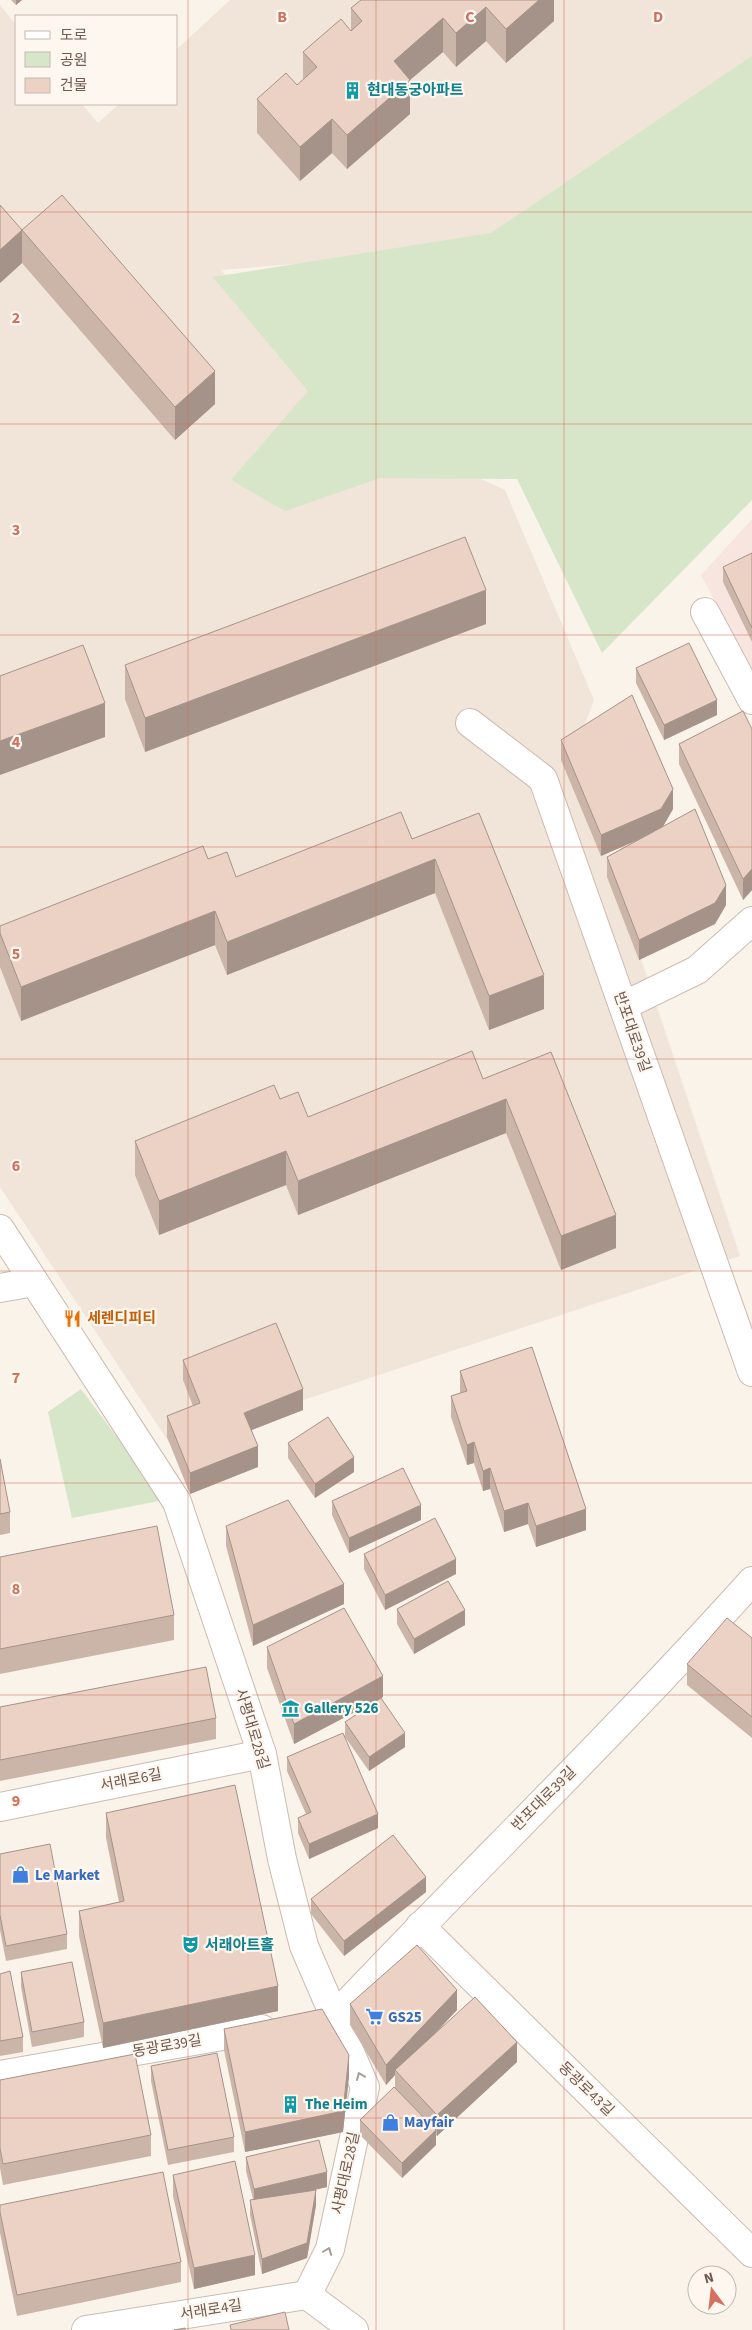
<svg xmlns="http://www.w3.org/2000/svg" width="752" height="2330" font-family="'Source Sans 3','Noto Sans KR',sans-serif">
<style>
.residential{fill:#f1e4d9}
.commercial{fill:#f9e5df}
.green{fill:#d7e6c9}
.lines{fill:none;stroke-linecap:round;stroke-linejoin:round}
.minor-casing{stroke:#cbbbb1;stroke-width:30}
.minor{stroke:#fff;stroke-width:28}
.wall{fill:#cbb5a9}
.shaded-wall{fill:#a5938a}
.building{fill:#ecd2c5;stroke:#a5938a}
.oneway{stroke:#aa9c96}
.grid{fill:none;stroke:#cf715e;stroke-width:1;stroke-opacity:0.55}
.labels{text-anchor:middle;dominant-baseline:central;stroke-width:4.5;stroke-linejoin:round;paint-order:stroke}
.culture-label{font-size:15px;font-weight:bold;fill:#0d838f;stroke:#fdf7f0;text-anchor:start}
.street-label{font-size:15px;fill:#715a50;stroke:#fdf7f0}
.food-label{font-size:15px;font-weight:bold;fill:#c56008;stroke:#fdf7f0;text-anchor:start}
.shop-label{font-size:15px;font-weight:bold;fill:#366cbe;stroke:#fdf7f0;text-anchor:start}
.grid-label{font-size:16px;text-anchor:middle;font-weight:bold;fill:#cf715e;stroke:#fdf7f0;stroke-width:4.5;stroke-linejoin:round;paint-order:stroke}
</style>
<rect width="100%" height="100%" fill="#faf3ea"/>
<path class="residential" d="M230 0H752V76L516 246 221 270 344 418 505 490 594 700 573 755 740 1256 170 1444 0 1187V5L16 25V104H82L98 123 119 104H176V50Z"/>
<path class="commercial" d="M752 519V672L701 575Z"/>
<g class="green">
<path d="M752 56V500L602 653 517 479 380 478 285 511 231 480 308 391 213 277 491 233Z"/>
<path d="M81 1389 164 1500 72 1518 48 1412Z"/>
</g>
<g class="lines">
<defs>
<g id="minor">
<path d="M705 612 752 700"/>
<path d="M470 723 543 779 752 1372"/>
<path d="M623 1006 697 970 752 921"/>
<path d="M0 1229 177 1502 262 1754 282 1859 304 1946 365 2087 330 2249 307 2295"/>
<path d="M0 1288 34 1282"/>
<path d="M0 1807 262 1754"/>
<path d="M420 1926 752 2253"/>
<path d="M335 2016C473 1870 618 1730 752 1581"/>
<path d="M0 2075 262 2029"/>
<path d="M307 2295 354 2330"/>
<path d="M86 2330 307 2295"/>
</g>
</defs>
<use href="#minor" class="minor-casing"/>
<use href="#minor" class="minor"/>
</g>
<g class="wall">
<path d="M11 0H22L16 5Z"/>
<path d="M554 0V21L506 63 486 41 456 67 443 52 410 80V114L347 169 332 153 300 181 257 133V99L297 85 303 80V52L351 30V8Z"/>
<path d="M0 205 22 230 215 404 175 440 22 263 0 283Z"/>
<path d="M752 553V642L723 582V567Z"/>
<path d="M486 624 145 752 125 699V665Z"/>
<path d="M636 668 717 715 664 740 636 683Z"/>
<path d="M752 729V890L743 900 679 764V744Z"/>
<path d="M561 740 673 809 663 826 726 905 715 924 639 960 607 877V857L641 838 601 856 561 760Z"/>
<path d="M479 813 544 1009 489 1030 435 893 227 975 215 945 21 1021 0 967V926L208 859 236 877 412 839Z"/>
<path d="M551 1052 616 1248 561 1270 506 1133 298 1215 286 1185 159 1235 135 1175V1141L280 1099 308 1117 483 1079Z"/>
<path d="M183 1360 303 1410 252 1430 258 1467 190 1494 167 1437V1416L193 1406 183 1380Z"/>
<path d="M460 1371 586 1530 536 1547 528 1524 504 1532 490 1489 483 1491 474 1463 467 1465 451 1417V1396L460 1393Z"/>
<path d="M288 1443 354 1472 315 1498 288 1458Z"/>
<path d="M0 1459 10 1512V1533L0 1535Z"/>
<path d="M332 1501 421 1520 349 1553 332 1515Z"/>
<path d="M226 1526 344 1604 253 1646 226 1546Z"/>
<path d="M364 1554 456 1574 385 1610 364 1569Z"/>
<path d="M0 1557 174 1615V1640L0 1674Z"/>
<path d="M397 1609 465 1625 414 1654 397 1624Z"/>
<path d="M752 1638V1738L687 1685V1664Z"/>
<path d="M267 1647 383 1697 381 1698 405 1747 369 1771 345 1737V1722L378 1700 294 1744 267 1668Z"/>
<path d="M0 1707 216 1718V1739L0 1781Z"/>
<path d="M287 1757 378 1828 309 1859 298 1833V1818L306 1814 287 1771Z"/>
<path d="M106 1813 278 2011 103 2048 79 1936V1911L119 1902 106 1838Z"/>
<path d="M0 1854 67 1934V1949L6 1961 0 1930Z"/>
<path d="M426 1892 344 1956 311 1914V1899Z"/>
<path d="M21 1972 84 2022V2037L32 2047 21 1987Z"/>
<path d="M0 1974 23 2037V2052L0 2056Z"/>
<path d="M350 2004 457 2010 434 2034 517 2062 437 2136 436 2135V2145L402 2178 360 2135V2120L395 2089V2075L386 2085 350 2025Z"/>
<path d="M224 2029 349 2076 343 2132 245 2152 224 2050Z"/>
<path d="M151 2066 234 2137V2152L168 2165 151 2081Z"/>
<path d="M0 2080 151 2135V2156L3 2185 0 2168Z"/>
<path d="M246 2157 327 2187 309 2191 316 2205 307 2258 262 2274 250 2215V2200L253 2199 246 2171Z"/>
<path d="M173 2175 255 2275 194 2289 173 2196Z"/>
<path d="M0 2205 181 2262V2282L17 2316 0 2233Z"/>
</g>
<g class="shaded-wall">
<path d="M16 0H22L16 5Z"/>
<path d="M539 0H554V21L506 63V29Z"/>
<path d="M486 7V41L456 67V33Z"/>
<path d="M443 18V52L410 80V114L347 169V135L394 61Z"/>
<path d="M332 119V153L300 181V147Z"/>
<path d="M22 230V263L0 283V250Z"/>
<path d="M215 371V404L175 440V407Z"/>
<path d="M486 590V624L145 752V718Z"/>
<path d="M717 700V715L664 740V725Z"/>
<path d="M105 703V737L0 775V741Z"/>
<path d="M673 789V809L661 830 601 856V835Z"/>
<path d="M435 859V893L227 975V942Z"/>
<path d="M752 869V890L743 900V879Z"/>
<path d="M726 885V905L715 924 639 960V940Z"/>
<path d="M215 911V945L21 1021V987Z"/>
<path d="M544 975V1009L489 1030V996Z"/>
<path d="M506 1099V1133L298 1215V1181Z"/>
<path d="M286 1151V1185L159 1235V1201Z"/>
<path d="M616 1215V1248L561 1270V1236Z"/>
<path d="M303 1389V1410L244 1433V1413Z"/>
<path d="M474 1442V1463L467 1465V1445Z"/>
<path d="M258 1446V1467L190 1494V1473Z"/>
<path d="M354 1457V1472L315 1498V1484Z"/>
<path d="M490 1468V1489L483 1491V1471Z"/>
<path d="M528 1503V1524L504 1532V1511Z"/>
<path d="M421 1505V1520L349 1553V1538Z"/>
<path d="M586 1509V1530L536 1547V1526Z"/>
<path d="M456 1559V1574L385 1610V1595Z"/>
<path d="M344 1584V1604L253 1646V1625Z"/>
<path d="M465 1610V1625L414 1654V1639Z"/>
<path d="M383 1676V1697L294 1744V1724Z"/>
<path d="M405 1733V1747L369 1771V1757Z"/>
<path d="M378 1814V1828L309 1859V1844Z"/>
<path d="M426 1877V1892L344 1956V1941Z"/>
<path d="M278 1986V2011L103 2048V2023Z"/>
<path d="M457 1990V2010L398 2073 395 2070V2075L386 2085V2065Z"/>
<path d="M517 2042V2062L437 2136V2115Z"/>
<path d="M349 2055V2076L343 2132 245 2152V2132Z"/>
<path d="M436 2130V2145L402 2178V2163Z"/>
<path d="M327 2172V2187L254 2204V2189Z"/>
<path d="M316 2190V2205L307 2258 262 2274V2259Z"/>
<path d="M255 2255V2275L194 2289V2268Z"/>
</g>
<g class="building">
<path d="M361 0H539L506 29 486 7 456 33 443 18 394 61 410 80 347 135 332 119 300 147 257 99 286 73 297 85 317 67 303 52 341 19 351 31 362 21 351 8Z"/>
<path d="M62 195 215 371 175 407 22 230Z"/>
<path d="M0 205 22 230 0 250Z"/>
<path d="M465 537 486 590 145 718 125 665Z"/>
<path d="M752 553V628L723 567Z"/>
<path d="M689 643 717 700 664 725 636 668Z"/>
<path d="M83 645 105 703 0 741V676Z"/>
<path d="M632 695 673 789 661 809 601 835 561 740Z"/>
<path d="M743 711 752 729V869L743 879 679 744Z"/>
<path d="M695 809 726 885 715 903 639 940 607 857Z"/>
<path d="M401 812 412 839 479 813 544 975 489 996 435 859 227 942 215 911 21 987 0 933V926L203 846 208 859 227 852 236 877Z"/>
<path d="M472 1051 483 1079 551 1052 616 1215 561 1236 506 1099 298 1181 286 1151 159 1201 135 1141 274 1085 280 1099 298 1092 308 1117Z"/>
<path d="M276 1323 303 1389 244 1413 258 1446 190 1473 167 1416 200 1403 183 1360Z"/>
<path d="M532 1347 586 1509 536 1526 528 1503 504 1511 490 1468 483 1471 474 1442 467 1445 451 1396 467 1391 460 1371Z"/>
<path d="M328 1417 354 1457 315 1484 288 1443Z"/>
<path d="M0 1459 10 1512 0 1514Z"/>
<path d="M403 1468 421 1505 349 1538 332 1501Z"/>
<path d="M288 1500 344 1584 253 1625 226 1526Z"/>
<path d="M435 1518 456 1559 385 1595 364 1554Z"/>
<path d="M157 1526 174 1615 0 1649V1557Z"/>
<path d="M448 1581 465 1610 414 1639 397 1609Z"/>
<path d="M344 1608 383 1676 294 1724 267 1647Z"/>
<path d="M727 1618 752 1638V1717L687 1664Z"/>
<path d="M206 1667 216 1718 0 1760V1707Z"/>
<path d="M381 1698 405 1733 369 1757 345 1722Z"/>
<path d="M343 1733 378 1814 309 1844 298 1818 311 1812 287 1757Z"/>
<path d="M235 1785 278 1986 103 2023 79 1911 124 1901 106 1813Z"/>
<path d="M393 1835 426 1877 344 1941 311 1899Z"/>
<path d="M50 1844 67 1934 6 1946 0 1915V1854Z"/>
<path d="M417 1945 457 1990 386 2065 350 2004Z"/>
<path d="M72 1962 84 2022 32 2032 21 1972Z"/>
<path d="M10 1971 23 2037 0 2041V1974Z"/>
<path d="M475 1997 517 2042 437 2115 395 2070Z"/>
<path d="M322 2009 349 2055 343 2111 245 2132 224 2029Z"/>
<path d="M217 2053 234 2137 168 2150 151 2066Z"/>
<path d="M135 2054 151 2135 3 2164 0 2148V2080Z"/>
<path d="M394 2087 436 2130 402 2163 360 2120Z"/>
<path d="M319 2140 327 2172 254 2189 246 2157Z"/>
<path d="M235 2161 255 2255 194 2268 173 2175Z"/>
<path d="M163 2172 181 2262 17 2295 0 2212V2205Z"/>
<path d="M316 2190 307 2243 262 2259 250 2200Z"/>
<path d="M285 2312 289 2330H231L230 2325Z"/>
<path d="M185 2328V2330H174Z"/>
</g>
<defs><path id="oneway-chevron" d="M-2-3.5L2.5 0L-2 3.5" fill="none" stroke-width="1.6" stroke-linecap="round" stroke-linejoin="round" transform="scale(1.25)"/></defs>
<g class="oneway">
<use href="#oneway-chevron" transform="translate(360 2076) rotate(-113)"/>
<use href="#oneway-chevron" transform="translate(328 2251) rotate(-69)"/>
</g>
<path class="grid" d="M188 0V2330M376 0V2330M564 0V2330M0 212H752M0 424H752M0 635H752M0 847H752M0 1059H752M0 1271H752M0 1483H752M0 1695H752M0 1906H752M0 2118H752"/>
<defs>
<symbol id="building-bare" viewBox="-9 -9 18 18"><path d="M-4-6H4V6H1V3H-1V6H-4ZM-2.5-4.3h1.7v1.8h-1.7ZM.8-4.3h1.7v1.8H.8ZM-2.5-1h1.7V.8h-1.7ZM.8-1h1.7V.8H.8Z" fill="#0f9aa8" stroke="#fdf7f0" stroke-width="2.5" paint-order="stroke"/></symbol>
<symbol id="restaurant-bare" viewBox="-9 -9 18 18"><path d="M-5-6h1v4h1v-4h1v4h1v-4h1v5L-1.5 .5V6h-2V.5L-5-1ZM5-6V6H3V1.5H1.5Q1.5-4 5-6Z" fill="#e8710a" stroke="#fdf7f0" stroke-width="2.5" paint-order="stroke"/></symbol>
<symbol id="museum-bare" viewBox="-9 -9 18 18"><path d="M0-6L6-3V-2H-6V-3ZM-5-1h2V3h-2ZM-1-1h2V3h-2ZM3-1h2V3H3ZM-6 4H6V6H-6Z" fill="#0f9aa8" stroke="#fdf7f0" stroke-width="2.5" paint-order="stroke"/></symbol>
<symbol id="shop-bare" viewBox="-9 -9 18 18"><path d="M-5-2.5h2.3a2.7 3.5 0 0 1 5.4 0H5L5.5 6h-11ZM-1.5-2.5h3a1.5 2.3 0 0 0-3 0Z" fill="#3f7fe0" stroke="#fdf7f0" stroke-width="2.5" paint-order="stroke"/></symbol>
<symbol id="theatre-bare" viewBox="-9 -9 18 18"><path d="M-5-5.5Q0-4 5-5.5V0Q5 5 0 6Q-5 5-5 0ZM-3.3-2.5H-1v1.5H-3.3ZM1-2.5H3.3v1.5H1ZM-2.8 1Q0 5.5 2.8 1Z" fill="#0f9aa8" stroke="#fdf7f0" stroke-width="2.5" paint-order="stroke"/></symbol>
<symbol id="supermarket-bare" viewBox="-9 -9 18 18"><path d="M-6-5.5h2.5l.6 2H6L4.5 2H-2.5L-4.4-4H-6ZM-1.5 3.2a1.3 1.3 0 1 0 .1 0ZM3 3.2a1.3 1.3 0 1 0 .1 0Z" fill="#3f7fe0" stroke="#fdf7f0" stroke-width="2.5" paint-order="stroke"/></symbol>
</defs>
<g fill-rule="evenodd">
<use href="#building-bare" x="340" y="78" width="25" height="25"/>
<use href="#restaurant-bare" x="60" y="1306" width="25" height="25"/>
<use href="#museum-bare" x="278" y="1696" width="25" height="25"/>
<use href="#shop-bare" x="8" y="1862" width="25" height="25"/>
<use href="#theatre-bare" x="178" y="1932" width="25" height="25"/>
<use href="#supermarket-bare" x="362" y="2004" width="25" height="25"/>
<use href="#building-bare" x="278" y="2092" width="25" height="25"/>
<use href="#shop-bare" x="378" y="2110" width="25" height="25"/>
</g>
<g class="labels">
<g class="culture-label">
<text x="367" y="90">현대동궁아파트</text>
<text x="304" y="1708">Gallery 526</text>
<text x="205" y="1945">서래아트홀</text>
<text x="305" y="2104">The Heim</text>
</g>
<g class="street-label">
<text transform="translate(632 1032) rotate(71)">반포대로39길</text>
<text transform="translate(252 1729) rotate(73)">사평대로28길</text>
<text transform="translate(131 1780) rotate(-11)">서래로6길</text>
<text transform="translate(544 1799) rotate(-45)">반포대로39길</text>
<text transform="translate(167 2046) rotate(-10)">동광로39길</text>
<text transform="translate(586 2089) rotate(44)">동광로43길</text>
<text transform="translate(346 2173) rotate(-78)">사평대로28길</text>
<text transform="translate(211 2310) rotate(-9)">서래로4길</text>
</g>
<g class="food-label">
<text x="87" y="1318">세렌디피티</text>
</g>
<g class="shop-label">
<text x="35" y="1875">Le Market</text>
<text x="388" y="2017">GS25</text>
<text x="404" y="2122">Mayfair</text>
</g>
</g>
<g class="grid-label">
<text x="282" y="22">B</text>
<text x="470" y="22">C</text>
<text x="658" y="22">D</text>
<text x="16" y="323">2</text>
<text x="16" y="535">3</text>
<text x="16" y="747">4</text>
<text x="16" y="959">5</text>
<text x="16" y="1171">6</text>
<text x="16" y="1383">7</text>
<text x="16" y="1594">8</text>
<text x="16" y="1806">9</text>
</g>
<rect x="15" y="15" width="162" height="90" fill="#fdf7f0" stroke="#c5b8b0"/>
<rect x="25" y="31" width="25" height="8" fill="#ffffff" stroke="#c5b8b0"/>
<text x="60" y="40" font-size="15" fill="#715a50">도로</text>
<rect x="25" y="52" width="25" height="15" fill="#d7e6c9" stroke="#c5b8b0"/>
<text x="60" y="65" font-size="15" fill="#715a50">공원</text>
<rect x="25" y="78" width="25" height="15" fill="#ecd2c5" stroke="#c5b8b0"/>
<text x="60" y="90" font-size="15" fill="#715a50">건물</text>
<g transform="translate(712 2290) rotate(345)"><circle r="24" fill="#fdf7f0" stroke="#c5b8b0"/>
<path d="M0-4L9 19L0 12L-9 19Z" fill="#d4725f"/>
<text y="-8" font-size="14" font-weight="bold" text-anchor="middle" fill="#715a50">N</text>
</g>
</svg>
